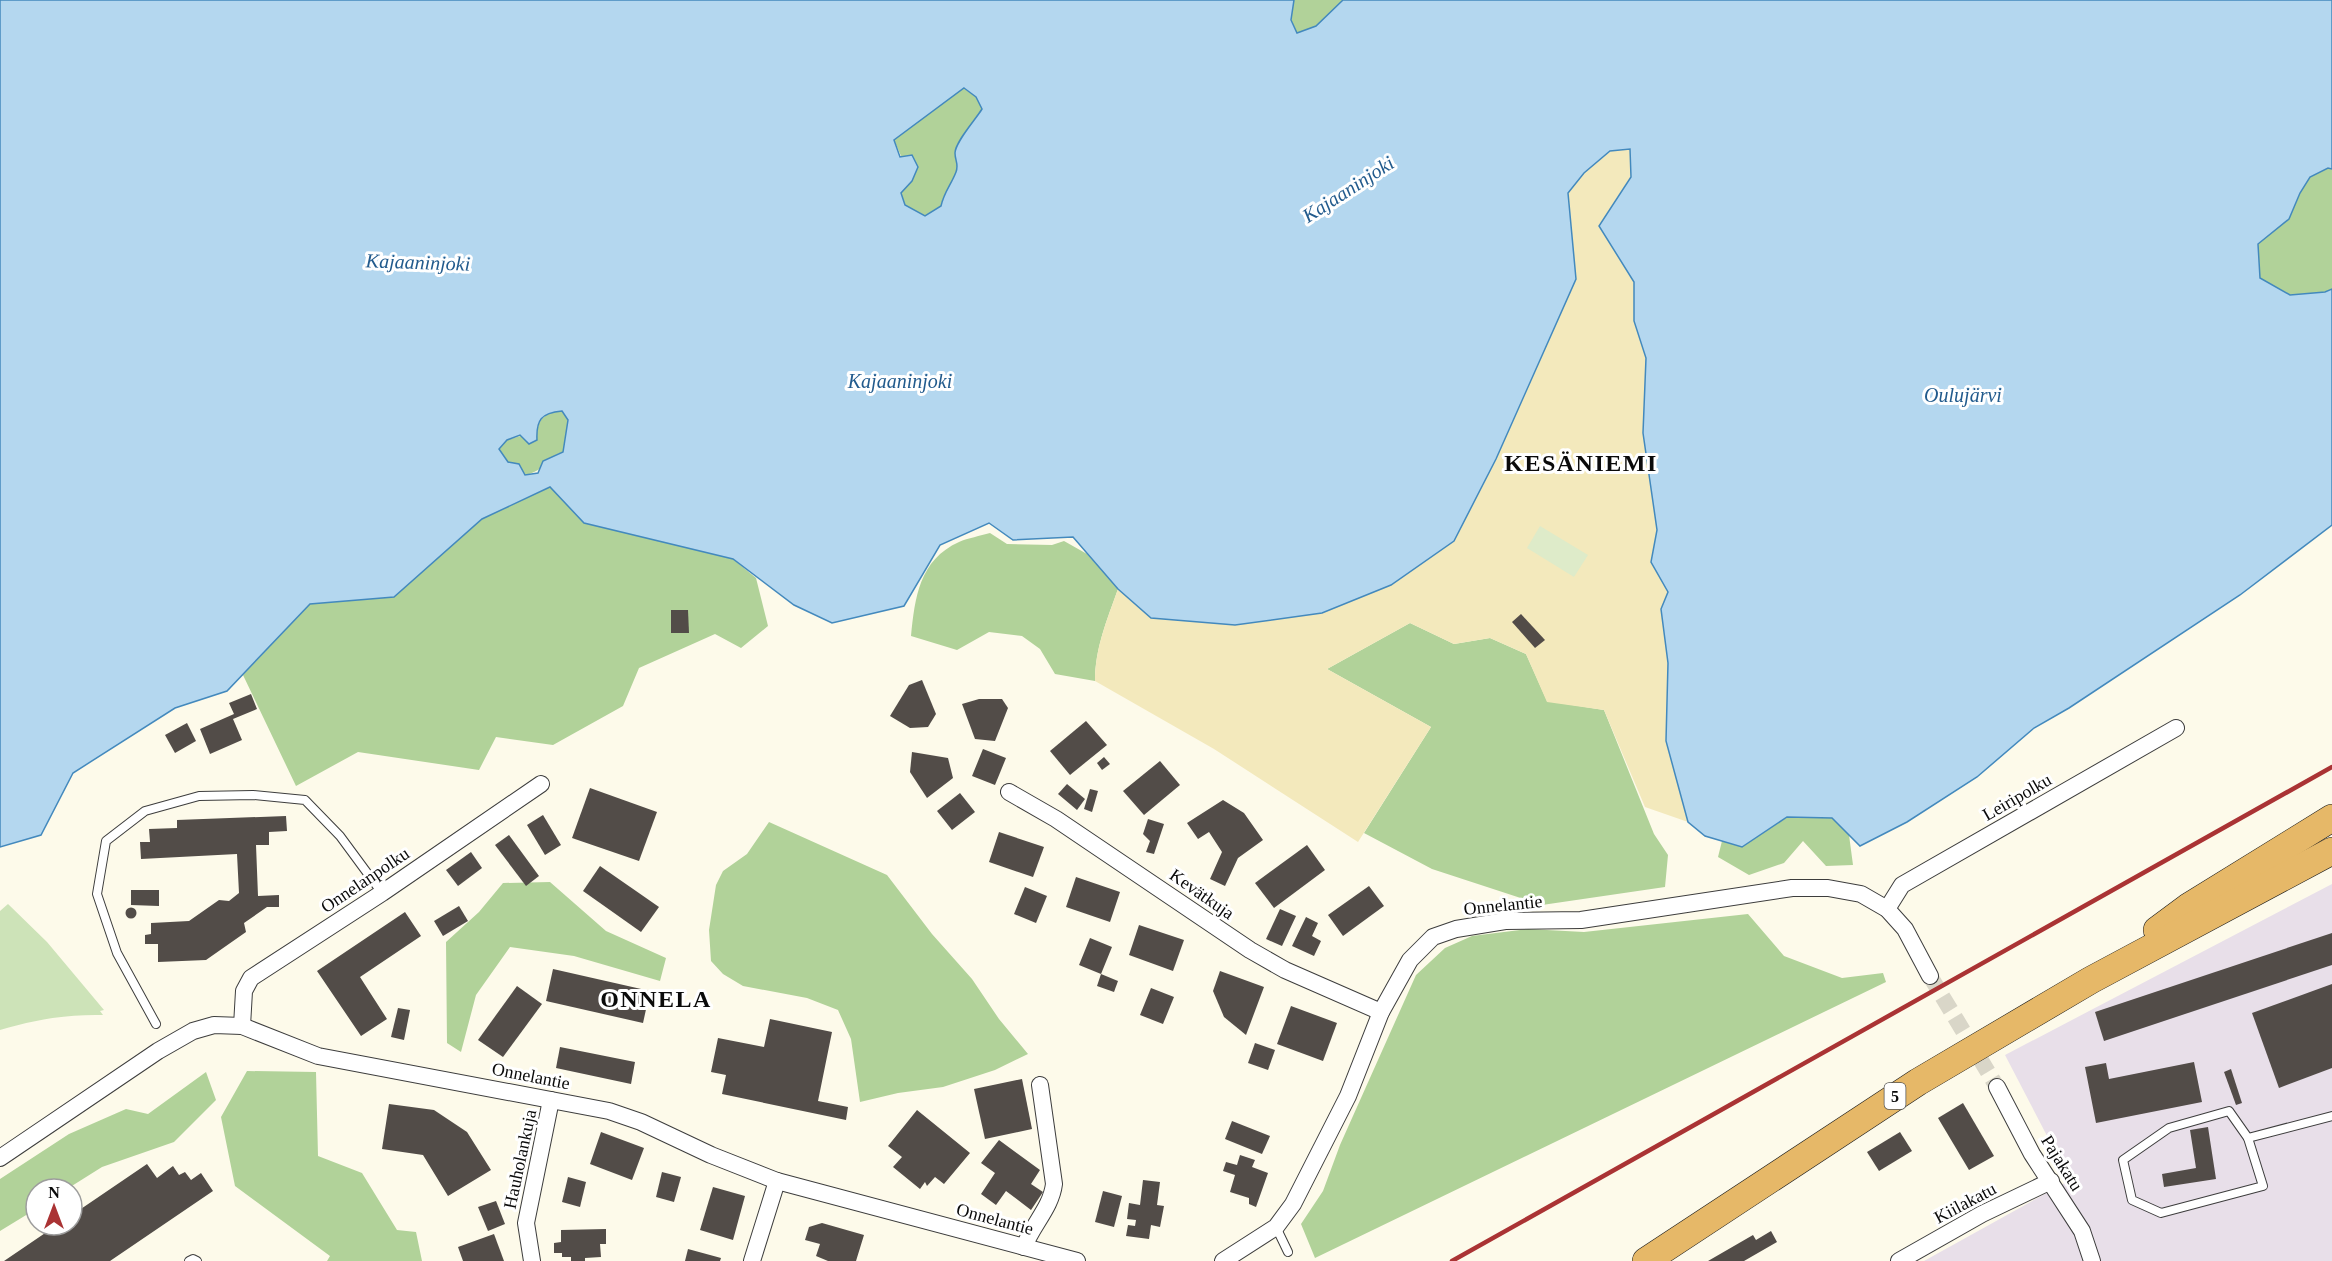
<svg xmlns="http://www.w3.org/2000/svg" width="2332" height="1261" font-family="Georgia,serif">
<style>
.industrial{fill:#e8dfe9}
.green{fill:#cde3b8}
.forest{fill:#b1d299}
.sand{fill:#f3e9bc}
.pitch{fill:#deebc9}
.water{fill:#b4d7ef;stroke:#4389bd;stroke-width:1.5;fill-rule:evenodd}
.building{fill:#524c48}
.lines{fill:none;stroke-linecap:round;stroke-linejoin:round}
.minor-tunnel{stroke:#d9d6c8;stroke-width:16;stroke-dasharray:16 8;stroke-linecap:butt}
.service-casing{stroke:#3d3d3d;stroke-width:10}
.minor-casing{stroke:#3d3d3d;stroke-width:18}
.trunk-casing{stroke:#1b1b1b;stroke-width:28}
.service{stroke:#fff;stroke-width:8}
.minor{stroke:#fff;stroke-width:16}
.trunk{stroke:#e6b868;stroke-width:27}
.rail{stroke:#aa3334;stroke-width:4.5}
.labels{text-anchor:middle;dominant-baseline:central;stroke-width:6;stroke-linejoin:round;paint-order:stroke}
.shield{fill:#fff;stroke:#545454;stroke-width:1.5}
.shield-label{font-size:16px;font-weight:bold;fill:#0a0a0a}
.street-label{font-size:18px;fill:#0a0a0a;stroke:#fff}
.water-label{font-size:20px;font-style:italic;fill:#225b8d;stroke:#fff}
.district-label{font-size:24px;font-weight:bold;letter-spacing:1.5px;fill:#0a0a0a;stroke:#fff}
</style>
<rect width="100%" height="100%" fill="#fdfaea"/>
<path class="industrial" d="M2332 884V1261H1924L2070 1180 2005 1055Z"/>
<path class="green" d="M8 904 47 942 104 1010 100 1011 103 1015C67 1014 34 1020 0 1030V911Z"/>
<g class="forest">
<path d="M1294 0H1343L1316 27 1297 33 1291 20Z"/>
<path d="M963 88 976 97 982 109C969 129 964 153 955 176 950 189 944 191 941 206L925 216 905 205 901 193 912 181 894 140Z"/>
<path d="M2328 168 2332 169V289L2325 292 2290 295 2259 278 2258 244 2289 219 2300 193 2310 177Z"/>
<path d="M562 411 569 420 563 452C544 457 546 471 525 475L508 462 499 449 507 440 537 431C540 416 547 413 562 411Z"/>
<path d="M550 487 584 523 733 559 756 578 768 626 741 648 715 634 639 668 623 706 553 745 496 737 479 770 358 752 296 786 243 675 310 604 394 597 482 519Z"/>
<path d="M990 533 1007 544 1052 545 1064 541 1087 554 1118 589C1107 620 1095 648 1095 681L1055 674 1040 649 1022 636 989 632 957 650 911 636C915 598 919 560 959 542 968 538 980 536 990 533Z"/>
<path d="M1410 623 1454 644 1490 638 1526 654 1547 701 1604 710 1654 834 1668 855 1665 887 1542 905 1432 869 1364 833 1431 727 1327 669Z"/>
<path d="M1787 817 1833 818 1849 835 1853 865 1826 866 1803 841 1784 863 1749 875 1718 857 1722 841 1742 847Z"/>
<path d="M769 822 887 875 932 934 972 979 999 1019 1028 1054 995 1070 943 1087 898 1093 860 1102 851 1039 838 1010 807 998 743 986 723 974 711 961 709 930 716 885 723 871 747 854Z"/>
<path d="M550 882 606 931 666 958 660 981 574 956 510 947 476 995 461 1052 447 1043 446 942 479 912 503 883Z"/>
<path d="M1748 914 1784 956 1842 978 1883 973 1886 982 1315 1258 1301 1224 1323 1191 1340 1145 1416 975 1445 948 1472 936 1528 929 1584 932Z"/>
<path d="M247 1071 316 1072 318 1156 362 1173 397 1230 416 1232 422 1261H327L330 1256 235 1186 221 1117Z"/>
<path d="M206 1072 216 1100 174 1142 102 1167 67 1189H36V1209L0 1231V1179L69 1134 126 1109 148 1114Z"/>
</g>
<path class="sand" d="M1630 149 1631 176 1599 226 1634 282V321L1646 358 1643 433 1657 530 1651 561 1668 592 1661 609 1668 663 1666 741 1688 822 1645 807 1604 710 1547 702 1526 654 1490 638 1454 644 1410 623 1327 669 1431 727 1358 842 1214 749 1095 681C1095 648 1107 620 1118 589L1152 618 1235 625 1322 613 1391 585 1454 541 1496 459 1576 279 1568 193 1584 173 1611 151Z"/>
<path class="pitch" d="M1540 526 1588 555 1574 577 1527 548Z"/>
<path class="water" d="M0 0H1294L1291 20 1297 33 1316 26 1343 0H2332V169L2328 168 2310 177 2300 193 2289 219 2258 244 2260 278 2290 295 2325 292 2332 289V525L2240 595 2069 708 2034 728 1977 777 1907 822 1860 846 1832 818 1787 817 1742 847 1705 836 1688 822 1666 741 1668 663 1661 609 1668 592 1651 562 1657 530 1643 433 1646 358 1634 321V282L1599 226 1631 177 1630 149 1610 151 1584 173 1568 193 1576 279 1496 459 1454 541 1391 585 1322 613 1235 625 1151 618 1118 589 1073 537 1013 540 989 523 940 545 904 606 832 623 794 605 733 559 584 523 550 487 482 519 394 597 310 604 227 691 175 708 73 773 41 835 0 847ZM964 88 976 97 982 109C976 119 955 142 955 153 955 161 959 164 956 172 951 185 944 192 941 206L925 216 905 205 901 193 912 181 918 167 912 155 900 157 894 140ZM562 411 568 420 563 452 543 461 538 473 525 475 519 464 508 462 499 449 507 440 520 435 529 444 537 440C536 420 541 413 562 411Z"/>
<g class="building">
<path d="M671 610H688L689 633H671Z"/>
<path d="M1521 614 1545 640 1535 648 1512 622Z"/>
<path d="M922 680 936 714 928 727 910 728 890 716 909 685Z"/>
<path d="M251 694 257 709 233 719 242 740 210 754 200 729 234 714 229 703Z"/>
<path d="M979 699H1002L1008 708 995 741 975 739 962 704Z"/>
<path d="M1086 721 1107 745 1070 775 1050 751Z"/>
<path d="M187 723 196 741 175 753 165 735Z"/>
<path d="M983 749 1006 758 995 785 972 776Z"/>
<path d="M912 752 948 758 953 778 927 798 910 772Z"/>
<path d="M1104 757 1110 764 1102 770 1097 763Z"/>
<path d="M1160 761 1180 785 1144 815 1123 791Z"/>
<path d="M1067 784 1085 799 1077 810 1058 794Z"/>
<path d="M590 788 657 812 639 861 572 838Z"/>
<path d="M1090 789 1098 791 1092 812 1084 809Z"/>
<path d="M960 793 975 812 952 830 937 811Z"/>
<path d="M1223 800 1244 813 1263 840 1238 858 1225 886 1210 879 1222 852 1209 832 1198 839 1187 823Z"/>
<path d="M543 815 561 845 545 855 527 825Z"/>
<path d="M286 816 287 831 269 832V845H256L258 896 279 895V907H267L244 923 246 932 206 960 158 962V944H145V935L151 934V923L189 921 219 900 229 901 239 893 237 854 141 859 140 842H150L149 829 177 828V820Z"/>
<path d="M1148 819 1164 824 1154 854 1146 852 1150 841 1143 834Z"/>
<path d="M999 832 1044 847 1033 877 989 862Z"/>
<path d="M509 835 539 876 526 886 495 845Z"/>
<path d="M1307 845 1325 870 1274 908 1255 883Z"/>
<path d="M471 852 482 868 458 886 446 870Z"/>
<path d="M600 866 659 907 641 932 583 891Z"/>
<path d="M1076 877 1120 892 1110 922 1066 907Z"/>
<path d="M1369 886 1384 906 1343 936 1328 915Z"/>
<path d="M1025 887 1047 896 1036 923 1014 914Z"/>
<path d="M131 890H159V906L131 905Z"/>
<path d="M459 906 468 921 443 936 434 921Z"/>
<circle cx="131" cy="913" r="5.5"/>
<path d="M1280 909 1296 916 1282 946 1266 939Z"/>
<path d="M405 912 421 936 360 977 387 1019 361 1036 317 971Z"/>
<path d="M1306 917 1318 923 1312 936 1321 941 1314 956 1292 946Z"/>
<path d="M1139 925 1184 940 1173 971 1129 955Z"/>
<path d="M2332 933V965L2104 1041 2095 1012Z"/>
<path d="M1090 938 1112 947 1101 974 1079 965Z"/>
<path d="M553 969 650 991 643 1023 546 1001Z"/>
<path d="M1220 971 1264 987 1246 1035 1224 1017 1213 991Z"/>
<path d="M1101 974 1118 981 1114 992 1097 986Z"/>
<path d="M2332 984V1068L2279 1088 2252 1013Z"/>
<path d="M517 986 542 1004 503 1057 478 1040Z"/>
<path d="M1151 988 1174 997 1163 1024 1140 1015Z"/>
<path d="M1291 1006 1337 1023 1323 1061 1277 1044Z"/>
<path d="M398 1008 410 1010 404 1040 391 1037Z"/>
<path d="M770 1019 832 1032 818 1101 848 1107 846 1120 722 1094 726 1075 711 1072 718 1038 764 1047Z"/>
<path d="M1255 1043 1275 1050 1268 1070 1248 1063Z"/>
<path d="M560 1047 635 1062 631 1084 556 1068Z"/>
<path d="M2194 1062 2202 1102 2096 1123 2085 1067 2106 1063 2109 1079Z"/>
<path d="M2231 1069 2242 1103 2236 1105 2224 1072Z"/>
<path d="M1022 1079 1032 1129 985 1139 974 1089Z"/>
<path d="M1963 1103 1994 1156 1969 1170 1938 1118Z"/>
<path d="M389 1104 434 1110 467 1132 491 1170 448 1196 423 1155 382 1149Z"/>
<path d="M917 1110 970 1153 944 1184 935 1177 927 1186 925 1182 920 1189 893 1167 902 1157 888 1146Z"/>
<path d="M1232 1121 1270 1136 1262 1154 1225 1139Z"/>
<path d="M2208 1127 2216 1179 2164 1187 2162 1174 2196 1168 2190 1130Z"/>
<path d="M601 1132 644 1148 632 1180 590 1164Z"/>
<path d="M1900 1132 1912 1151 1879 1171 1867 1152Z"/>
<path d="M999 1140 1040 1170 1031 1184 1043 1192 1031 1210 1006 1191 996 1205 981 1194 995 1173 981 1163Z"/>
<path d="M1240 1155 1255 1160 1252 1167 1268 1173 1256 1207 1249 1204V1198L1230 1192 1235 1175 1223 1171 1226 1162 1237 1165Z"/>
<path d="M147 1164 157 1178 173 1166 179 1175 185 1172 191 1180 201 1173 213 1191 110 1261H4L57 1225H72V1215Z"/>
<path d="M662 1172 681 1177 674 1202 656 1197Z"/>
<path d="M568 1177 586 1182 580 1207 562 1202Z"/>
<path d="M1143 1180 1160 1182 1157 1205 1164 1206 1160 1227 1151 1225 1149 1239 1126 1236 1128 1225 1135 1226 1136 1220 1127 1219 1129 1203 1140 1205Z"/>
<path d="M713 1187 745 1196 733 1240 700 1230Z"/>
<path d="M1103 1191 1122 1196 1114 1227 1095 1222Z"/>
<path d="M496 1201 505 1224 488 1231 478 1207Z"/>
<path d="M822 1223 864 1235 856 1261H828L816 1256 820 1244 805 1240 809 1227Z"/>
<path d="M606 1229V1244H600L601 1257 585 1258V1261H571V1257H562V1253H554V1243L561 1242V1230Z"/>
<path d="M1771 1231 1777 1242 1744 1261H1708L1753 1235 1756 1240Z"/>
<path d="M494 1234 504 1261H463L458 1247Z"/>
<path d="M688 1249 721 1258 720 1261H685Z"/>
</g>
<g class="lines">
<path class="minor-tunnel" d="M1930 976 1997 1087"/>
<defs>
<g id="service">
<path d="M156 1024 117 953 97 894 106 841 145 811 199 796 253 795 305 800 340 836 382 893"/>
<path d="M2229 1111 2248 1138 2263 1186 2161 1213 2132 1200 2123 1160 2169 1128Z"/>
<path d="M2248 1138 2332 1116"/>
<path d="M1276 1227 1288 1252"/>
<path d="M189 1261 193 1259 197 1261"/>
</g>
<g id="minor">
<path d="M1009 792 1056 819 1250 950 1285 970 1381 1012"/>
<path d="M1887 909 1902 885 2176 728"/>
<path d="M242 1026 244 991 251 978 382 893 541 784"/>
<path d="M1997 1087 2032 1154 2082 1231 2092 1261"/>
<path d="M0 1158 158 1051 193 1031 214 1025 242 1026 318 1056 609 1111 641 1122 711 1155 777 1181 1077 1261"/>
<path d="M1024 1247C1032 1225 1051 1208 1054 1184L1040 1085"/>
<path d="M532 1261 526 1223 551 1100"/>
<path d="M752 1261 777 1181"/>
<path d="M1223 1261 1276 1227 1293 1204 1348 1096 1381 1012 1410 960 1433 937 1456 929 1505 921 1581 920 1792 888H1828L1861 894 1887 909 1905 929 1930 976"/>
<path d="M1899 1261 1982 1214 2051 1181"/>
</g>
<g id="trunk">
<path d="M2157 930 2188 907 2332 818"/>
<path d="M1646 1261 1918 1082 2091 980 2332 851"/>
</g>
</defs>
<use href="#service" class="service-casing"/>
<use href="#minor" class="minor-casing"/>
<use href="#trunk" class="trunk-casing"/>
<use href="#service" class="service"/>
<use href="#minor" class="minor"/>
<use href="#trunk" class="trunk"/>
<path class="rail" d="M1452 1261 2332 767"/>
</g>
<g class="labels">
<rect class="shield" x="1884.5" y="1083" width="21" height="26" rx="4.5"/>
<g class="shield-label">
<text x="1895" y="1096">5</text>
</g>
<g class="street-label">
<text transform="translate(2017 797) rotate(-30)">Leiripolku</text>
<text transform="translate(365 880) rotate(-34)">Onnelanpolku</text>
<text transform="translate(1202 894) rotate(35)">Kevätkuja</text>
<text transform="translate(1503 905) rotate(-6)">Onnelantie</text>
<text transform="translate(531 1076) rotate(11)">Onnelantie</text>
<text transform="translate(520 1159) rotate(-78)">Hauholankuja</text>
<text transform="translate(2062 1163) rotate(58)">Pajakatu</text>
<text transform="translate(1965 1203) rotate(-28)">Kiilakatu</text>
<text transform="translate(995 1219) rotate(15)">Onnelantie</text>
</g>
<g class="water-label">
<text transform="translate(1348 189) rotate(-33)">Kajaaninjoki</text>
<text transform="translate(418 262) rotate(2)">Kajaaninjoki</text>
<text x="900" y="381">Kajaaninjoki</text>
<text x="1963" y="395">Oulujärvi</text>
</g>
<g class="district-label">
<text x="1581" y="463">KESÄNIEMI</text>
<text x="656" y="999">ONNELA</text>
</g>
</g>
<g transform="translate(54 1207)"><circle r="28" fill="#ffffff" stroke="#9d9d9d" stroke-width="1.5"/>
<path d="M0-4.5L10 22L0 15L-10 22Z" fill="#aa3334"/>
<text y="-9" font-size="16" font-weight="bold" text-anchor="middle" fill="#0a0a0a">N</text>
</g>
</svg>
